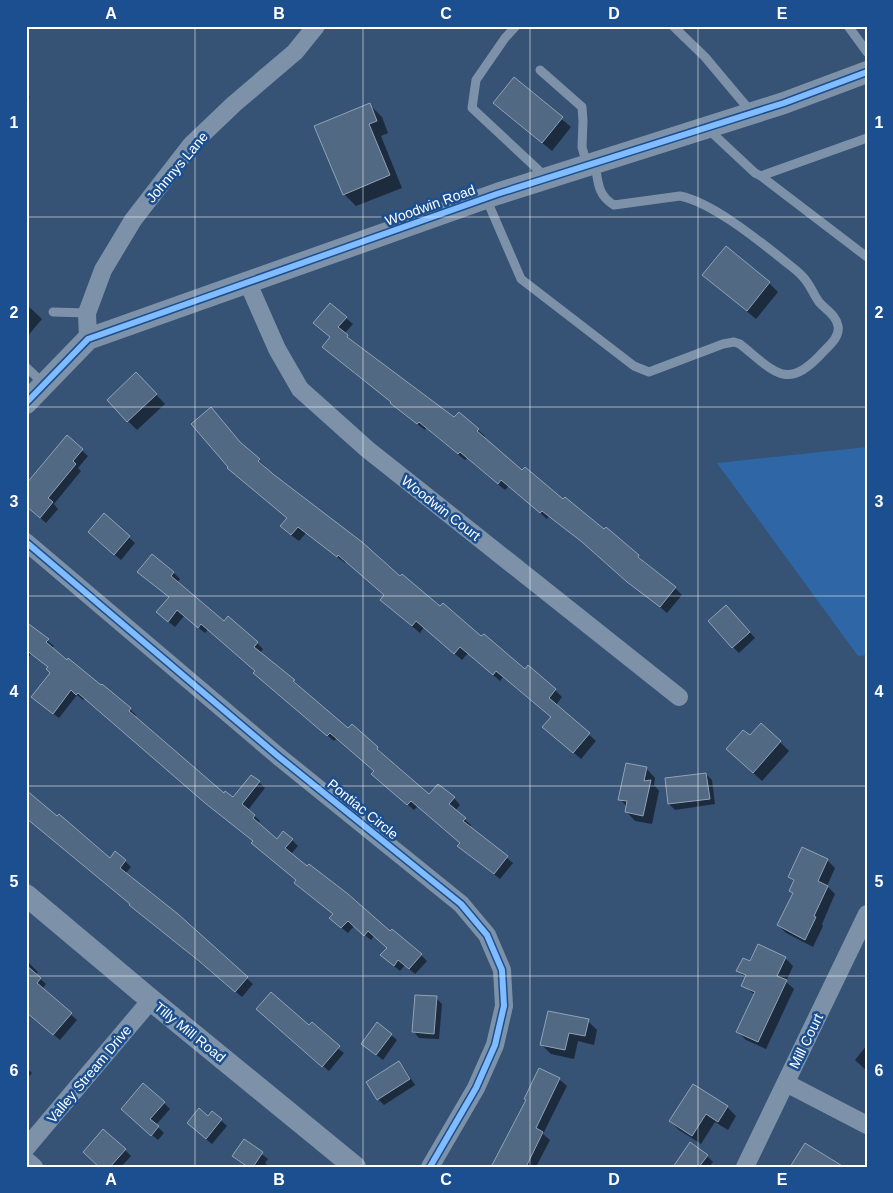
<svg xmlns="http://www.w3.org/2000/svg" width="893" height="1193" font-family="Arial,sans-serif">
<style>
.green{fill:#2f66a5}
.shadow{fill:#0007}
.building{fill:#526984;stroke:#92a2b6}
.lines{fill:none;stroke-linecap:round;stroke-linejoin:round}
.service{stroke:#7d92a8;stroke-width:9}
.minor{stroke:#7d92a8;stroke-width:18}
.tertiary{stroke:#7d92a8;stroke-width:22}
.cycleway-casing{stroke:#1b4f8f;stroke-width:9}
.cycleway{stroke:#80bcff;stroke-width:6}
.grid{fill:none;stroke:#fff;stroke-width:1;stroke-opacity:0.55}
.labels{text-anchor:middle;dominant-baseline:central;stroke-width:5;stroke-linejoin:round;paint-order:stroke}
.street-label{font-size:14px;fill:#fff;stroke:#1b4f8f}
.neatline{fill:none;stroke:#fff;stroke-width:2}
.grid-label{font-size:16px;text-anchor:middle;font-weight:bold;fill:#fff}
</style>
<rect width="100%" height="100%" fill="#365274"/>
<path class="green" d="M867 447V655L858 656 717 463Z"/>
<g class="shadow">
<path d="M514 79 571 127 552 151 494 103Z"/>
<path d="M26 93 30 97 26 102Z"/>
<path d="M369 104 382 117 388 133 381 136 402 188 356 206 344 194Z"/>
<path d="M704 275 769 283 778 292 756 319Z"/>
<path d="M26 304 42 319 26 338Z"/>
<path d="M346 318 353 324 344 334 355 344 455 419 478 430 485 436 483 438 522 471 638 556 675 588 682 595 667 613 591 548 549 516 547 519 509 486 505 490 467 458 465 460 426 428 425 430 399 410 331 337 322 329Z"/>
<path d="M145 383 165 404 137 430 128 421Z"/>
<path d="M67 437 88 456 78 468 81 471 54 504 58 509 46 523 26 505V481L29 483Z"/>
<path d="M244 446 266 467 265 469 400 578 525 670 528 667 555 690 562 697 556 705 596 741 581 759 551 733 552 717 503 677 500 681 468 653 462 660 424 627 420 633 389 607 385 596 346 561 345 563 306 533 299 541 288 533 282 526 288 518 228 468Z"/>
<path d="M104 515 135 543 121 560 95 538Z"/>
<path d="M139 572H173L180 579 177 583 224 622 257 643 263 649 260 653 294 681 300 687 299 688 349 730 352 726 377 748 384 755 382 756 429 796 454 798 460 805 455 811 471 825 469 828 513 863 500 879 465 852 461 843 418 806 414 810 379 780 375 771 337 738 334 741 261 679 256 671 208 629 205 633 184 616 175 627 164 618 170 598Z"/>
<path d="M732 613 755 638 739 653 733 647Z"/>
<path d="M26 623 54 646 51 649 101 687 103 685 130 709 136 715 134 717 224 795 233 799 259 782 265 788 248 810 260 821 258 824 277 840H292L298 846 291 854 421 955 427 961 415 974 405 965 400 971 388 961V948L374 936 371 940 354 926 348 933 337 924 334 914 301 889 295 883 297 881 254 841 85 698 83 700 77 695 59 718 39 703 52 673 49 667 31 654 26 661Z"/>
<path d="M780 742 789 751 762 781 737 758Z"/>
<path d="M646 768 655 778 654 785 659 791 652 824 635 821 626 811 627 807 620 799Z"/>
<path d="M706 774 712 780 715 804 675 810 669 804Z"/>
<path d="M110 860 125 861 131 867 125 874 177 915 253 984 242 997 131 905 132 904Z"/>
<path d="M827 860 835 868 827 886 835 894 822 924 823 926 813 947 786 933 778 925 794 894 790 890 794 882 790 877Z"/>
<path d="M785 958 793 966 786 982 794 989 766 1049 746 1040 738 1032 755 995 743 985 746 978 738 971 751 962Z"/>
<path d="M26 960 38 972 36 975 46 984 42 989 77 1020 60 1040 40 1023 26 1007Z"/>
<path d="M436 998 442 1004 439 1039 419 1038 414 1032Z"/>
<path d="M264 1015 309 1027 344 1053 329 1071Z"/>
<path d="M588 1021 597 1030 594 1045 578 1041 574 1059 551 1054 542 1045Z"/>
<path d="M391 1035 397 1040 383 1060 362 1044Z"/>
<path d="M867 1045V1071L855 1060Z"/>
<path d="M399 1062 404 1068 415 1085 384 1105 378 1099Z"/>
<path d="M26 1067 32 1073 26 1080Z"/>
<path d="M559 1079 567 1086 543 1134 550 1140 536 1167H493Z"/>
<path d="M164 1103 170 1109 156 1125 164 1133 158 1140 128 1115Z"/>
<path d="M727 1107 736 1116 728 1130 715 1122 701 1144 679 1130 670 1121Z"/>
<path d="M212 1112 227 1126 212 1144 194 1129Z"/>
<path d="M244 1141 268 1159 265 1163 270 1167H247L234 1155Z"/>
<path d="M125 1150 131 1156 121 1167H100Z"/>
<path d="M707 1156 713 1162 709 1167H674Z"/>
</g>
<g class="building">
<path d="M514 77 563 117 542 143 493 103Z"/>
<path d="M370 103 377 121 369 124 390 175 343 195 314 126Z"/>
<path d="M726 246 770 282 747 311 702 275Z"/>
<path d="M330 303 347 317 338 327 348 335 347 337 454 417 459 412 479 429 477 431 522 470 525 467 563 499 565 497 604 529 606 527 639 555 638 557 676 587 660 607 627 582 582 542 542 511 540 513 501 480 498 484 460 452 458 454 419 422 417 424 390 403 391 402 322 347 330 337 313 323Z"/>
<path d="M136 372 157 394 127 422 107 400Z"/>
<path d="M211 407 240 442 260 459 258 461 273 474 362 542 400 576 402 574 440 606 443 603 481 636 484 634 525 669 528 665 556 689 549 698 590 733 573 753 542 727 551 717 496 671 493 675 460 647 454 654 416 621 412 626 380 600 384 595 338 555 337 557 298 527 291 535 280 526 287 518 227 468 228 467 191 424Z"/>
<path d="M67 435 83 449 73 461 76 464 48 498 53 502 40 518 26 506V484Z"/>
<path d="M104 513 130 536 114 555 88 532Z"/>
<path d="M152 554 174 572 171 576 224 621 228 616 258 642 254 647 295 680 293 681 348 728 352 724 378 747 377 749 429 794 438 784 455 797 449 804 466 818 463 821 508 856 494 874 457 846 460 843 411 801 407 805 371 774 374 771 330 733 327 736 253 673 255 671 201 624 198 628 177 610 168 622 156 612 169 597 137 572Z"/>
<path d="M726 605 750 632 732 648 708 621Z"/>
<path d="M26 622 49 639 46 642 67 660 68 658 101 685 102 684 131 708 129 711 224 793 225 791 233 797 251 775 260 781 242 804 255 815 253 818 277 839 283 831 293 839 285 848 307 866 309 864 348 894 390 931 392 929 422 954 409 969 398 960 394 966 380 955 387 948 368 931 364 936 348 921 341 928 329 918 333 914 294 883 296 880 251 843 253 841 205 803 78 693 76 695 71 690 53 714 31 697 50 673 46 669 48 667 26 650Z"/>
<path d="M761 723 781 741 753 773 726 749 743 730 750 735Z"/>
<path d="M626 763 647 767 644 781 651 780 643 816 625 812 627 801 618 800Z"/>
<path d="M706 773 710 799 668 804 665 778Z"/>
<path d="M26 790 57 816 59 814 110 858 115 851 126 860 120 868 178 914 248 977 235 992 199 961 129 905 130 904 26 818Z"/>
<path d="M802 847 828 859 818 881 828 886 814 916 816 917 805 940 777 925 793 893 789 891 794 880 788 877Z"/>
<path d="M758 944 786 957 777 976 787 980 758 1042 736 1032 755 992 741 986 746 975 736 971 743 958 750 961Z"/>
<path d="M26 965 41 978 37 983 72 1013 53 1035 26 1012Z"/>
<path d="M271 992 309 1025 312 1022 340 1046 322 1067 256 1009Z"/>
<path d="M415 995 437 996 434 1034 412 1032Z"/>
<path d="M548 1011 589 1019 585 1036 569 1033 565 1050 540 1045Z"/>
<path d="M377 1022 392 1034 376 1055 361 1044Z"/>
<path d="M399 1061 410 1079 377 1100 366 1082Z"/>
<path d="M539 1068 560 1078 536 1128 543 1132 526 1167H491L526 1100 524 1099Z"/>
<path d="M143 1083 165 1102 150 1119 159 1126 151 1136 121 1109Z"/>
<path d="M693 1084 728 1106 718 1122 706 1114 692 1136 669 1121Z"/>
<path d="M199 1108 208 1116 212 1111 222 1119 206 1139 187 1123Z"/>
<path d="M103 1129 126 1149 110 1167H99L83 1152Z"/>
<path d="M244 1139 263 1152 253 1167H248L232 1156Z"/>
<path d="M690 1142 708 1155 699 1167H673Z"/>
<path d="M805 1143 844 1167H790Z"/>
</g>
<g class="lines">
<g class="service">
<path d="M516 26 505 38 476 80 472 108 547 178"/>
<path d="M673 26 705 57 752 113"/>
<path d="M848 26 867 52"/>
<path d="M540 70 582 107 583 121 582 147 587 165"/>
<path d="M709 130 755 173 761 176 867 138"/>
<path d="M761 176 867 257"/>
<path d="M486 198 521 279 634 366 649 372 723 344 734 342 740 344C776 373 787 392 824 351 831 344 840 336 838 326 836 315 826 310 819 302 813 294 810 284 803 277 797 270 789 265 782 259 757 239 711 202 680 196L614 205C597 195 598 181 595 163"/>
<path d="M53 312 87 313"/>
<path d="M26 367 44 384"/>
</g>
<g class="minor">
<path d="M248 283 277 349 300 389 367 449 679 697"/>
<path d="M88 339 87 313 103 270 133 220 191 145 234 104 295 52 316 26"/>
<path d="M26 542 278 756 461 904 487 935 502 970 504 1006 495 1045 476 1088 430 1167"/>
<path d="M786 1083 867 1125"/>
<path d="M26 1148 151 1000"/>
<path d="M26 1160 34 1167"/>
<path d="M745 1167 867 914"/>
</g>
<g class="tertiary">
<path d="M26 403 88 339 497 194 784 103 867 72"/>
<path d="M26 895 151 1000 355 1167"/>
</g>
<defs>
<g id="cycleway">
<path d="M26 403 88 339 497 194 784 103 867 72"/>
<path d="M26 542 278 756 461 904 487 935 502 970 504 1006 495 1045 476 1088 430 1167"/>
</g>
</defs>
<use href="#cycleway" class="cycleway-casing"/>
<use href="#cycleway" class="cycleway"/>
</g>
<path class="grid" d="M195 26V1167M363 26V1167M530 26V1167M698 26V1167M26 217H867M26 407H867M26 596H867M26 786H867M26 976H867"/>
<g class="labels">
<g class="street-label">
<text transform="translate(177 167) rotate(-50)">Johnnys Lane</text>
<text transform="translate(430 205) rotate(-20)">Woodwin Road</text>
<text transform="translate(441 508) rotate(38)">Woodwin Court</text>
<text transform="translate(363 809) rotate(39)">Pontiac Circle</text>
<text transform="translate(190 1032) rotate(39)">Tilly Mill Road</text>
<text transform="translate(806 1041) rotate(-64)">Mill Court</text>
<text transform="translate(89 1074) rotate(-50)">Valley Stream Drive</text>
</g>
</g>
<rect width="893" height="1193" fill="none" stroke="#1b4f8f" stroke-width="55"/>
<rect x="28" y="28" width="838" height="1138" class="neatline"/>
<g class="grid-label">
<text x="111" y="19">A</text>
<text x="279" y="19">B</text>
<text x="446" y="19">C</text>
<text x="614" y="19">D</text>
<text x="782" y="19">E</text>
<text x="14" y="128">1</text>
<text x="879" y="128">1</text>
<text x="14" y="318">2</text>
<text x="879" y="318">2</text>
<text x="14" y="507">3</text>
<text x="879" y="507">3</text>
<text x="14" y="697">4</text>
<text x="879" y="697">4</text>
<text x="14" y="887">5</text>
<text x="879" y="887">5</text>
<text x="14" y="1076">6</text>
<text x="879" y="1076">6</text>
<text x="111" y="1185">A</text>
<text x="279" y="1185">B</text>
<text x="446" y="1185">C</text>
<text x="614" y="1185">D</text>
<text x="782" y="1185">E</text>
</g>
</svg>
